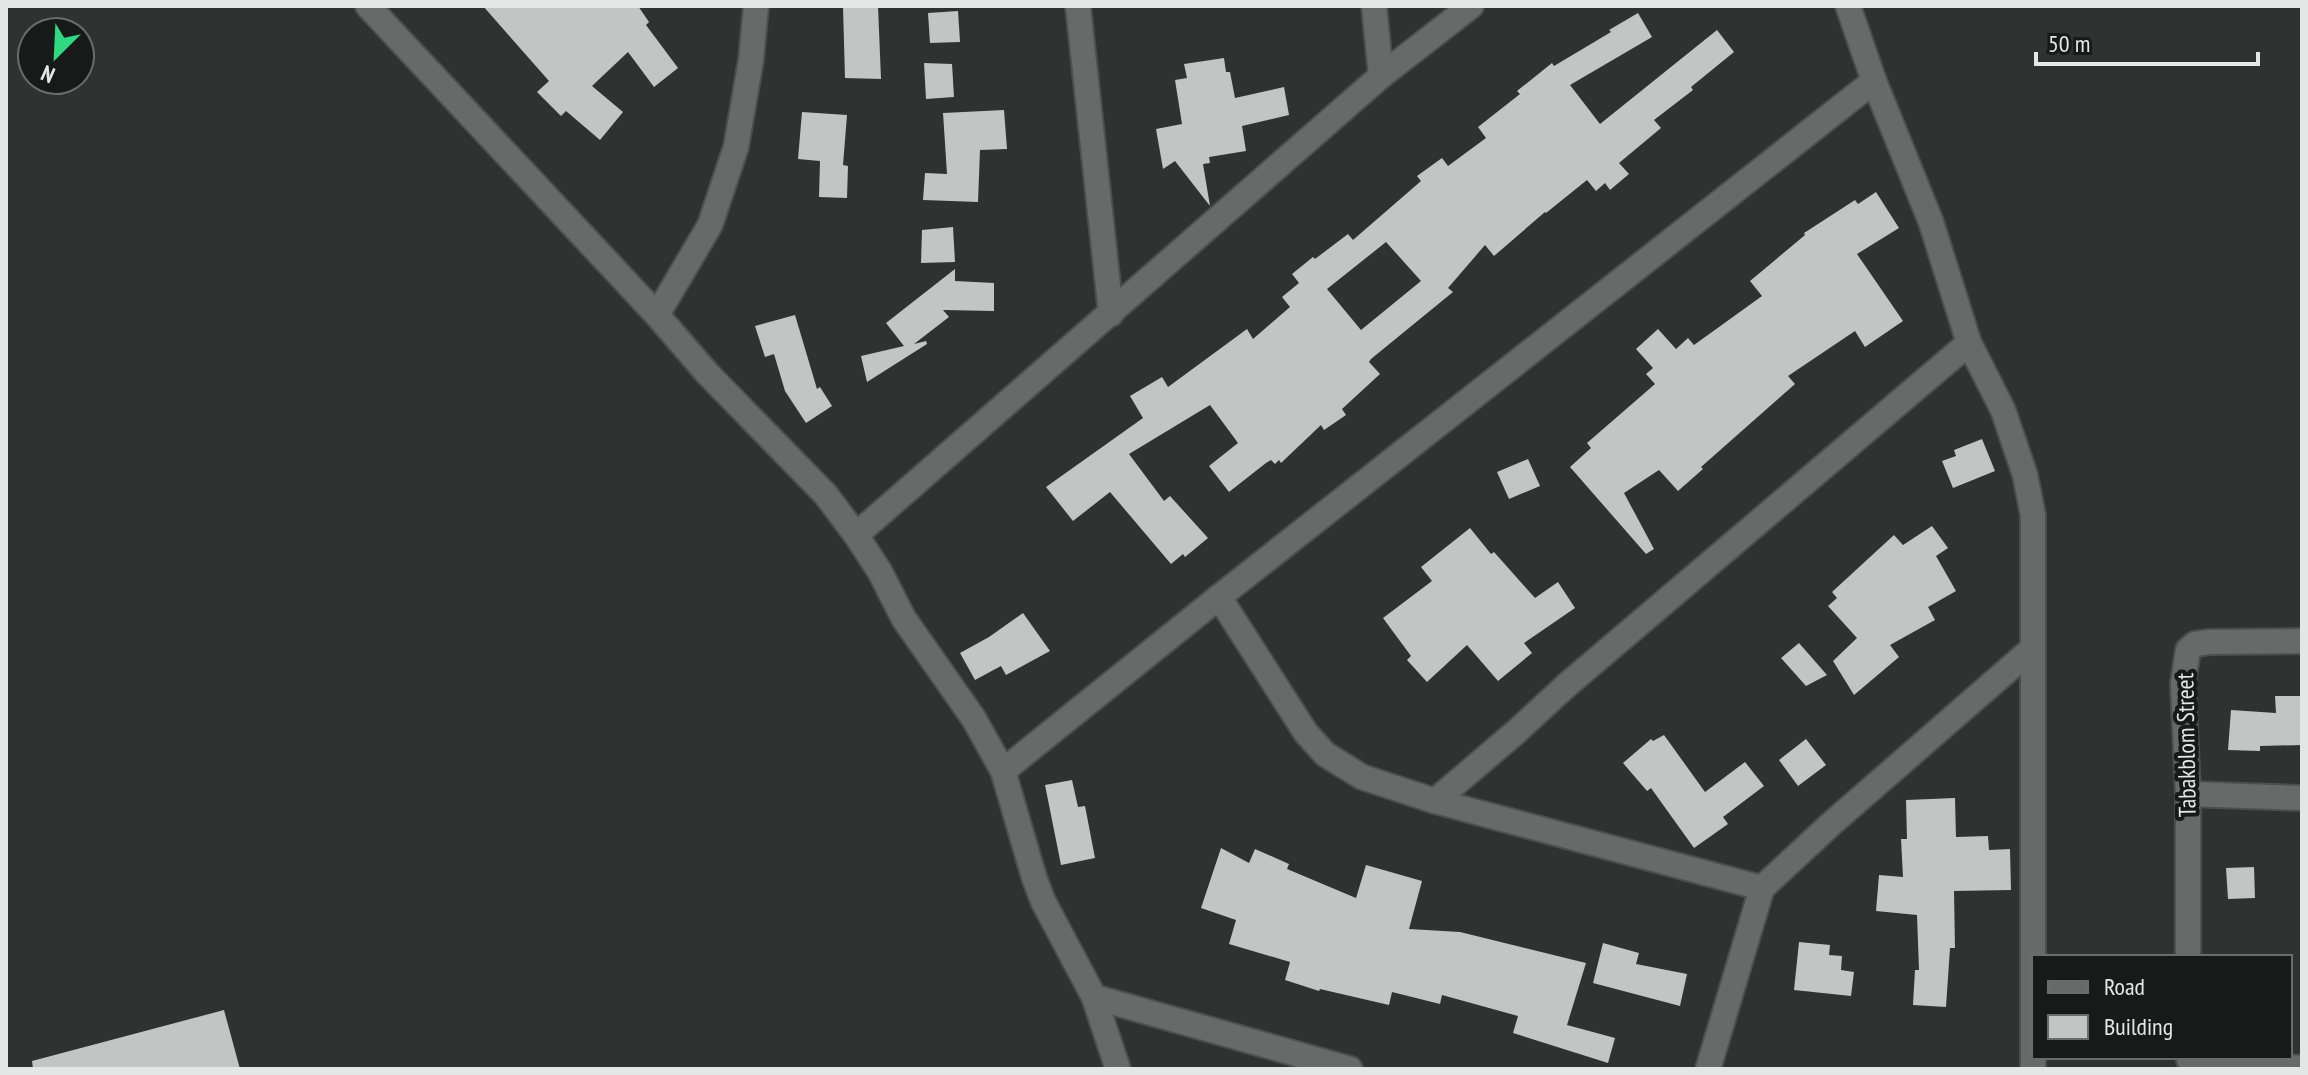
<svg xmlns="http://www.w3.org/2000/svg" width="2308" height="1075" font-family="'PT Sans Narrow',sans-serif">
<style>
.building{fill:#c1c5c3;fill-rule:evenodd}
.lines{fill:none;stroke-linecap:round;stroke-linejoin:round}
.street-casing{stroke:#4d4f4e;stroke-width:28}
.street{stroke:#676a68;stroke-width:24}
.labels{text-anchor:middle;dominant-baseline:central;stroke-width:8;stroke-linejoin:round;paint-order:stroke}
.street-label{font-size:24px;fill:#e5e7e6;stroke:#181a19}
</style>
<rect width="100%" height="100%" fill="#2f3230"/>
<g class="building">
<path d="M483 6H638L649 22 646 25 678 68 654 87 628 52 592 86 623 112 600 140 566 111 561 116 537 92 549 81Z"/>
<path d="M878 6 881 79 845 78 843 7Z"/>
<path d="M958 11 960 42 930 43 928 13Z"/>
<path d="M1638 13 1652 37 1570 85 1600 124 1717 30 1734 52 1691 87 1693 90 1654 120 1661 128 1619 163 1629 174 1610 190 1605 183 1596 191 1587 180 1546 213 1545 212 1494 256 1485 245 1448 288 1453 292 1371 359 1369 362 1380 374 1342 409 1346 415 1324 430 1321 425 1281 463 1279 460 1275 464 1271 460 1266 463 1229 492 1209 466 1238 443 1210 405 1129 454 1164 501 1170 496 1208 538 1185 557 1183 554 1171 564 1110 492 1073 521 1046 487 1143 418 1130 396 1162 377 1168 387 1247 329 1253 339 1290 307 1282 297 1299 283 1292 274 1313 257 1315 259 1348 234 1353 240 1421 181 1417 176 1442 158 1448 166 1486 138 1478 127 1520 94 1517 91 1552 63 1554 66 1611 32 1609 30ZM1386 242 1421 281 1361 330 1327 289Z"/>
<path d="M1224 58 1226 72H1230L1235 98 1284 87 1289 115 1242 126 1246 151 1209 157 1210 163 1203 164 1210 206 1175 161 1163 169 1156 129 1182 124 1175 80 1187 78 1184 64Z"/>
<path d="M924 63 952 64 954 97 926 99Z"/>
<path d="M1004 110 1007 149 980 150 978 202 923 200 925 173 947 174 943 113Z"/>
<path d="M802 112 847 115 843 165 848 166 847 198 819 197 820 161 798 159Z"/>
<path d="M1876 192 1899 228 1857 254 1903 321 1865 347 1855 331 1788 376 1795 384 1701 467 1703 469 1678 491 1659 470 1624 493 1654 549 1646 554 1570 467 1591 448 1587 443 1655 384 1646 374 1653 368 1636 349 1658 329 1676 349 1688 338 1694 345 1762 296 1750 281 1805 235 1804 233 1855 200 1858 204Z"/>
<path d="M953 227 955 262 921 263 922 230Z"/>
<path d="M955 269V281L994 283V311L943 310 949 317 914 344 926 341 927 344 867 382 861 356 904 346 886 323Z"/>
<path d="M795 315 817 389 820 387 832 406 806 423 785 391 774 354 765 357 755 326Z"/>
<path d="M1982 439 1995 471 1953 488 1942 461 1956 456 1954 450Z"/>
<path d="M1528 459 1540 486 1509 499 1497 472Z"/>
<path d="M1932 526 1948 548 1936 556 1956 591 1928 607 1935 620 1890 645 1899 657 1854 695 1833 661 1857 638 1828 606 1837 598 1832 592 1894 535 1903 545Z"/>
<path d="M1470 528 1491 554 1494 552 1535 598 1558 582 1575 608 1524 643 1532 653 1498 681 1467 645 1427 682 1407 660 1411 656 1383 618 1432 581 1421 567Z"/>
<path d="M1023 613 1050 651 1006 675 1001 666 975 680 960 653 989 637Z"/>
<path d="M1799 643 1827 675 1806 686 1781 658Z"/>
<path d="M2275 696H2302V745L2260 746V751L2228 750 2231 710 2276 713Z"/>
<path d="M1664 735 1705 792 1745 762 1764 786 1723 817 1728 824 1694 848 1651 788 1647 791 1623 763 1651 739 1653 741Z"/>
<path d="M1806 739 1826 765 1798 786 1779 760Z"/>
<path d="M1072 780 1078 807 1085 806 1095 858 1061 865 1045 785Z"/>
<path d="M1955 798 1956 837 1988 836 1989 850 2010 849 2011 890 1954 891 1955 948H1950L1946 1007 1913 1005 1915 970H1919L1917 915 1876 911 1879 875 1903 877 1901 839H1907L1906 800Z"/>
<path d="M1221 848 1249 863 1255 849 1289 864 1287 869 1356 898 1366 865 1422 881 1409 929 1460 932 1586 963 1567 1025 1615 1038 1608 1063 1513 1033 1518 1016 1442 995 1440 1004 1392 992 1389 1005 1320 989 1319 991 1285 980 1290 962 1229 944 1236 920 1201 908Z"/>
<path d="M2254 867 2255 898 2228 899 2226 868Z"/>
<path d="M1799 942 1830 945 1829 955 1842 956 1841 970 1854 972 1851 996 1794 990Z"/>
<path d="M1603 943 1639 953 1636 964 1687 974 1680 1006 1593 983Z"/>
<path d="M224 1010 240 1069H33L32 1061Z"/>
</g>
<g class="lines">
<defs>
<g id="street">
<path d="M368 6 657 315 707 373 826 495 856 535 880 572 904 619 974 719 1003 771 1034 877 1043 901 1094 997 1118 1069"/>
<path d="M1078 6 1111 314"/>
<path d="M1374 6 1381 76"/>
<path d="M1848 6 1874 81 1931 222 1969 343 2003 410 2025 475 2033 515V1069"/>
<path d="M657 315 710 225 736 147 751 60 756 6"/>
<path d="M856 535 1381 76 1471 6"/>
<path d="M1219 597 1306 733 1325 754 1362 777 1435 801 1762 888"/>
<path d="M1003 771 1219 597 1874 81"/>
<path d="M2188 794 2302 798"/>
<path d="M1435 801 1516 732 1567 685 1969 343"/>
<path d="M2188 957V794L2183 683 2188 650 2195 644 2210 642 2302 641"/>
<path d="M1094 997 1350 1069"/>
<path d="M2189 1060 2302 1068"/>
<path d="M1708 1069 1762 888 1831 824 2033 648"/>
</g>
</defs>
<use href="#street" class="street-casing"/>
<use href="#street" class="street"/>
</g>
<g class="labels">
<g class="street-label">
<text transform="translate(2186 745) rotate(-91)">Tabakblom Street</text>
</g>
</g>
<rect width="2308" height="1075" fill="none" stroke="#e5e7e6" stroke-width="16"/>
<rect x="2032" y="955" width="260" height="104" fill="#181a19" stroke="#6a6c6b" stroke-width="2"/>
<rect x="2048" y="981" width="40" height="12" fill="#676a68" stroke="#6a6c6b" stroke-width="2"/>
<text x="2104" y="995" font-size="24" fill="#e5e7e6">Road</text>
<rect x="2048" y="1015" width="40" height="24" fill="#c1c5c3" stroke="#6a6c6b" stroke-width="2"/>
<text x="2104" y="1035" font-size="24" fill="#e5e7e6">Building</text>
<g transform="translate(56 56) rotate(204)"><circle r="38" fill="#181a19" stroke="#6a6c6b" stroke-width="2"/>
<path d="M0-6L14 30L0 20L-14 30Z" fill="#30d882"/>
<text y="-12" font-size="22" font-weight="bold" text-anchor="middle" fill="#e5e7e6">N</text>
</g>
<path d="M2036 52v12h222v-12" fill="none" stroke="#e5e7e6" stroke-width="4"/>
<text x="2048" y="52" font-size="24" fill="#e5e7e6" stroke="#181a19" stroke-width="6" paint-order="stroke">50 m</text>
</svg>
